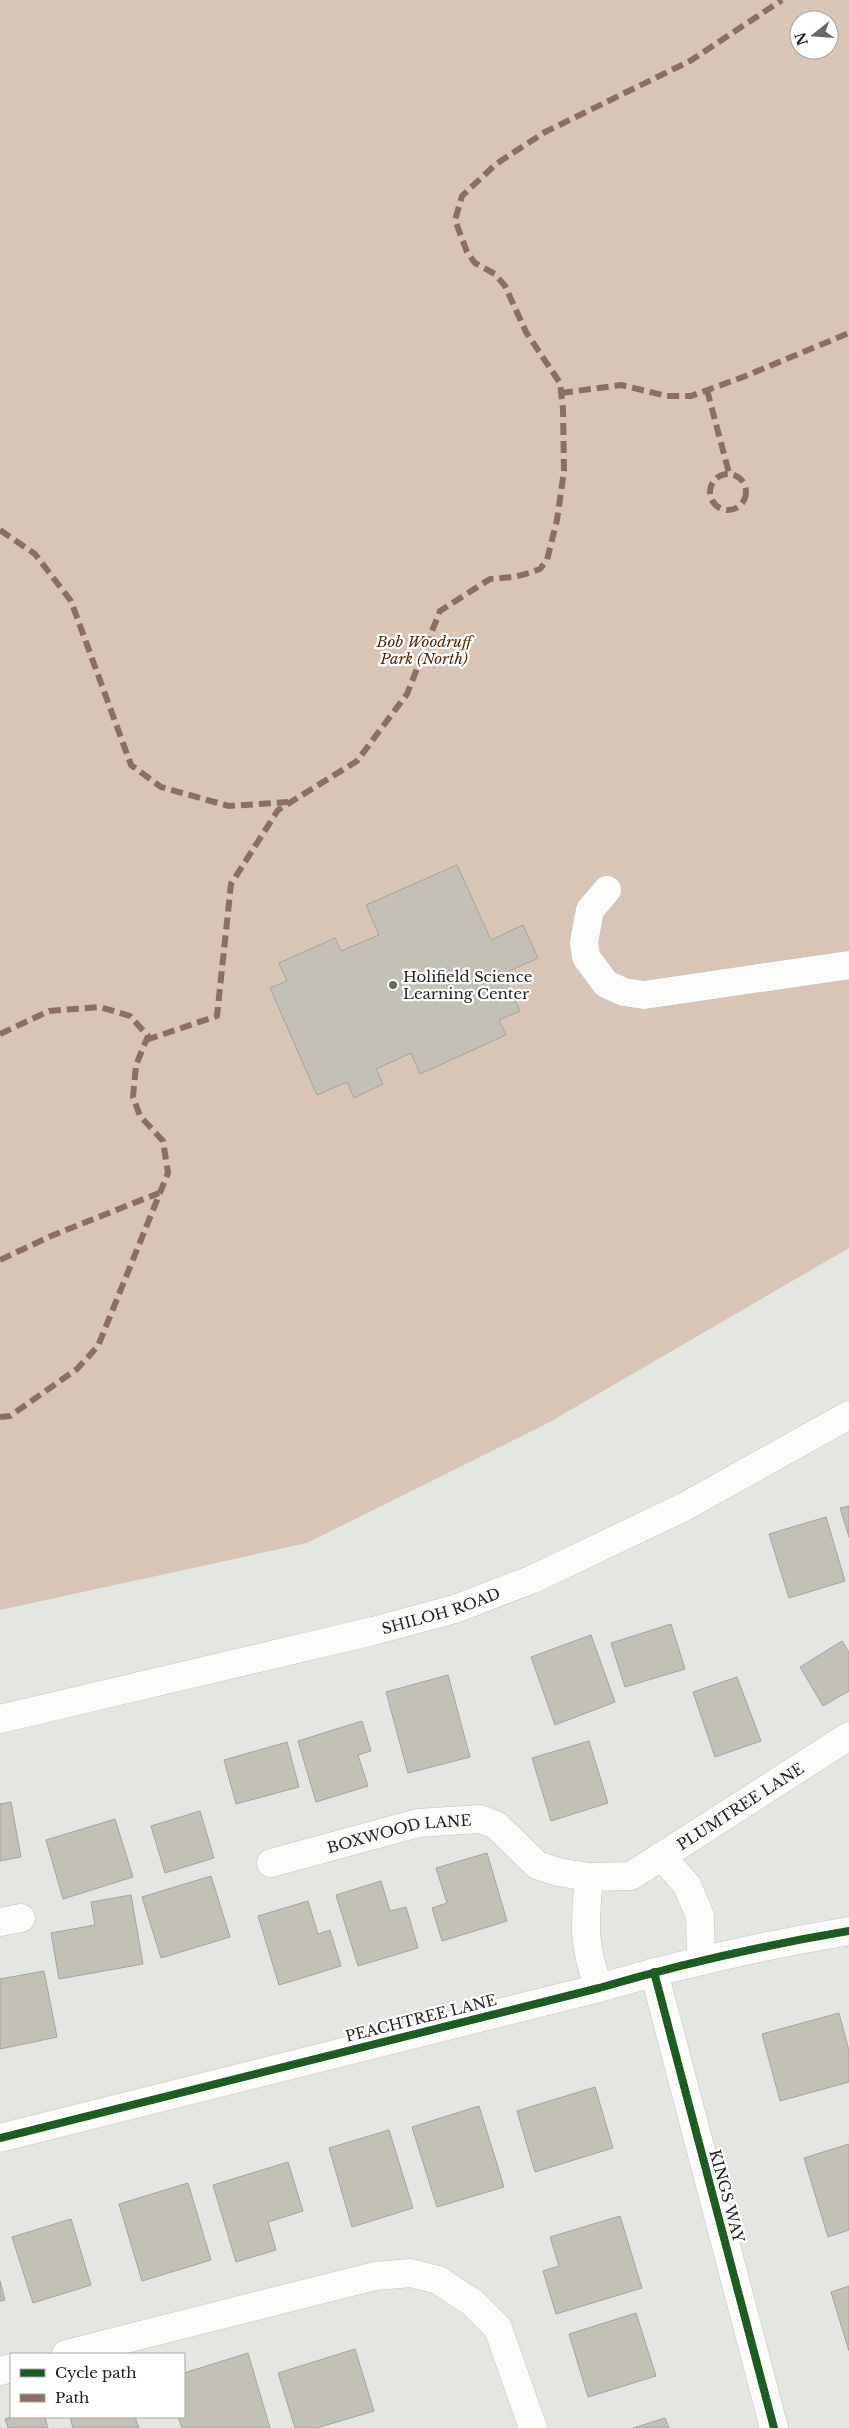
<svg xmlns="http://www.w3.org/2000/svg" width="849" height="2428" font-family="'Libre Baskerville',serif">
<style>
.green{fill:#d9c5b5;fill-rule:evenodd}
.building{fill:#c3c0b5;stroke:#a3a4a1}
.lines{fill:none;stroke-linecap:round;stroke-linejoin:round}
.minor-casing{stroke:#c2c3c0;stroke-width:29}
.major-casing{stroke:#c2c3c0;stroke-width:29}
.minor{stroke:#fbfbfa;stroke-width:28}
.major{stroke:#fbfbfa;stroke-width:28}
.quiet{stroke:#8d6e63;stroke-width:6;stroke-dasharray:12 6;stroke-linecap:butt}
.cycleway-casing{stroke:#fff;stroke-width:11}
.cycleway{stroke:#1b5e20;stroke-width:8}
.poi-dot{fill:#676764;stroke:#fff;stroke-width:2}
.labels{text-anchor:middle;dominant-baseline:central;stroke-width:4.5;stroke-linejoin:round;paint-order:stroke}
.park-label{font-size:15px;font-style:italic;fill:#552a07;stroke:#fff}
.poi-label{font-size:15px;fill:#232321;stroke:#fff;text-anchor:start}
.street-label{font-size:15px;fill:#232321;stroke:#fff}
</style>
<rect width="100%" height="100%" fill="#e4e6e1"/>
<path class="green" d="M0 0H849V1248L548 1423 307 1543 0 1610ZM799 20H829V50H799Z"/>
<g class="building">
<path d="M457 865 491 940 523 925 538 958 503 974 520 1011 499 1020 506 1035 420 1074 411 1053 376 1069 383 1084 354 1098 347 1082 317 1095 270 988 287 981 279 963 335 938 341 951 379 935 366 905Z"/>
<path d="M849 1506V1537L840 1508Z"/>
<path d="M826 1517 845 1581 789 1598 769 1534Z"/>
<path d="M671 1624 685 1669 625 1687 611 1643Z"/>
<path d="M591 1635 615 1702 555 1725 531 1657Z"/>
<path d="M842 1641 849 1652V1691L823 1706 800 1667Z"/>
<path d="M448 1675 470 1757 408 1773 386 1692Z"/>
<path d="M737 1677 761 1741 715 1757 693 1692Z"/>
<path d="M362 1721 371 1751 358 1755 368 1786 316 1802 298 1741Z"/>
<path d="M589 1741 608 1803 551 1821 532 1758Z"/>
<path d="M287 1742 299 1787 236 1804 224 1760Z"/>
<path d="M11 1802 21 1857 0 1861V1804Z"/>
<path d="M200 1811 214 1858 165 1873 151 1826Z"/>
<path d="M115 1819 133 1877 63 1899 46 1840Z"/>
<path d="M487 1853 507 1921 442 1941 432 1908 447 1903 436 1868Z"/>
<path d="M211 1876 230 1937 161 1958 142 1897Z"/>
<path d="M381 1881 390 1911 406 1907 418 1948 358 1966 336 1895Z"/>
<path d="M131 1895 143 1964 59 1979 51 1933 95 1925 91 1902Z"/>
<path d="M308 1901 318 1934 330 1930 341 1966 279 1985 258 1916Z"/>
<path d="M44 1971 57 2037 0 2049V1979Z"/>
<path d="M839 2013 849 2051V2082L780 2101 762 2034Z"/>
<path d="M595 2087 613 2148 535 2172 517 2111Z"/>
<path d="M479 2106 504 2187 437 2207 412 2127Z"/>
<path d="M389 2130 413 2208 352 2227 329 2148Z"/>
<path d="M849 2144V2230L828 2237 804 2158Z"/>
<path d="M288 2162 303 2211 268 2222 276 2250 236 2262 213 2185Z"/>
<path d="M188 2183 211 2260 142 2281 119 2204Z"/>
<path d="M620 2216 642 2288 556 2314 543 2271 559 2266 550 2237Z"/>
<path d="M71 2219 91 2285 33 2303 12 2237Z"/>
<path d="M0 2281 5 2300 0 2301Z"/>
<path d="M849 2286V2351L831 2292Z"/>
<path d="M636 2313 656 2376 588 2397 569 2334Z"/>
<path d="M355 2349 374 2411 317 2428H295L278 2373Z"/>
<path d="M248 2353 270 2428H182L178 2417H184V2373Z"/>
<path d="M12 2417H45L48 2428H8L5 2419Z"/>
<path d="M70 2417H135L139 2428H73Z"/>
<path d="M665 2418 669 2428H633Z"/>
</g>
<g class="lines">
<defs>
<g id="minor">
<path d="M607 890 590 910 584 942 586 957 606 984 624 992 644 995 849 965"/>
<path d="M661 1856 687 1885 700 1916 701 1961"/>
<path id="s1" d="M271 1863 418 1823 480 1819 496 1825 537 1865 558 1872 589 1877 631 1876 849 1736"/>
<path d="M589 1877C585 1923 582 1943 599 1988"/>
<path d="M0 1922 21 1918"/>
<path d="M654 1972 774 2428"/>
<path d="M0 2138 599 1988C681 1964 765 1945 849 1931"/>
<path d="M66 2354 375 2276 411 2273 438 2280 473 2303 498 2328 533 2428"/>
<path d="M0 2371 11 2368"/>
</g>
<g id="major">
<path id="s2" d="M0 1719 373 1631 455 1609 533 1579 684 1507 849 1415"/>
</g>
</defs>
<use href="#minor" class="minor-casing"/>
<use href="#major" class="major-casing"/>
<use href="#minor" class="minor"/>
<use href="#major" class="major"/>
<g class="quiet">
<path d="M707 390 729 473"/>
<path d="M561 393 621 385 667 396H691L743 377 849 333"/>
<circle cx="728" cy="492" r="18"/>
<path d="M0 530 35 554 71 601 131 765 161 787 229 806 288 802"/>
<path d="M0 1034 49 1011 100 1007 130 1016 148 1036 136 1065 133 1097 140 1116 163 1141 168 1173 98 1346 77 1369 10 1416 0 1417"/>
<path d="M146 1040 217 1016 231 884 278 810 357 761 407 694 440 611 490 579 514 577 529 573 540 569 547 560 557 520 564 471 563 409 560 383 526 332 505 286 495 274 475 263 467 252 455 220 462 196 496 164 545 132 690 61 782 0"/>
<path d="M0 1260 51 1236 159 1193"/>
</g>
<defs>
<g id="cycleway">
<path d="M654 1972 774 2428"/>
<path d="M0 2138 599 1988C681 1964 765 1945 849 1931"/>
</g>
</defs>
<use href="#cycleway" class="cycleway-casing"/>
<use href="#cycleway" class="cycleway"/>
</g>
<circle class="poi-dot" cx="393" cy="985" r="5"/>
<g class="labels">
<g class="park-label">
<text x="424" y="641">Bob Woodruff<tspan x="424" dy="17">Park (North)</tspan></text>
</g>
<g class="poi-label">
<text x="403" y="976">Holifield Science<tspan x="403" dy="17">Learning Center</tspan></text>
</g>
<g class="street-label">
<text stroke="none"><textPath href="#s2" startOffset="454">SHILOH ROAD</textPath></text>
<text stroke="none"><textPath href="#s1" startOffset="514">PLUMTREE LANE</textPath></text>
<text stroke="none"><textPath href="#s1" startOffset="132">BOXWOOD LANE</textPath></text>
<text transform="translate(421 2018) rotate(-14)">PEACHTREE LANE</text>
<text transform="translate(727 2196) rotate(75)">KINGS WAY</text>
</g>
</g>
<rect x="10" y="2353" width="175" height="65" fill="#ffffff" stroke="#a7a7a6"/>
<rect x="20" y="2369" width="25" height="8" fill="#1b5e20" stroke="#a7a7a6"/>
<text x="55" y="2378" font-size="15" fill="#232321">Cycle path</text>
<rect x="20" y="2394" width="25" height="8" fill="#8d6e63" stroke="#a7a7a6"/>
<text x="55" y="2403" font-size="15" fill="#232321">Path</text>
<g transform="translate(814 35) rotate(253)"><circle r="24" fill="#ffffff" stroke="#a7a7a6"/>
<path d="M0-4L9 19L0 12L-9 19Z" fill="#676764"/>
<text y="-8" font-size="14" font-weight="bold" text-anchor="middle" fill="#232321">N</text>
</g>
</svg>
